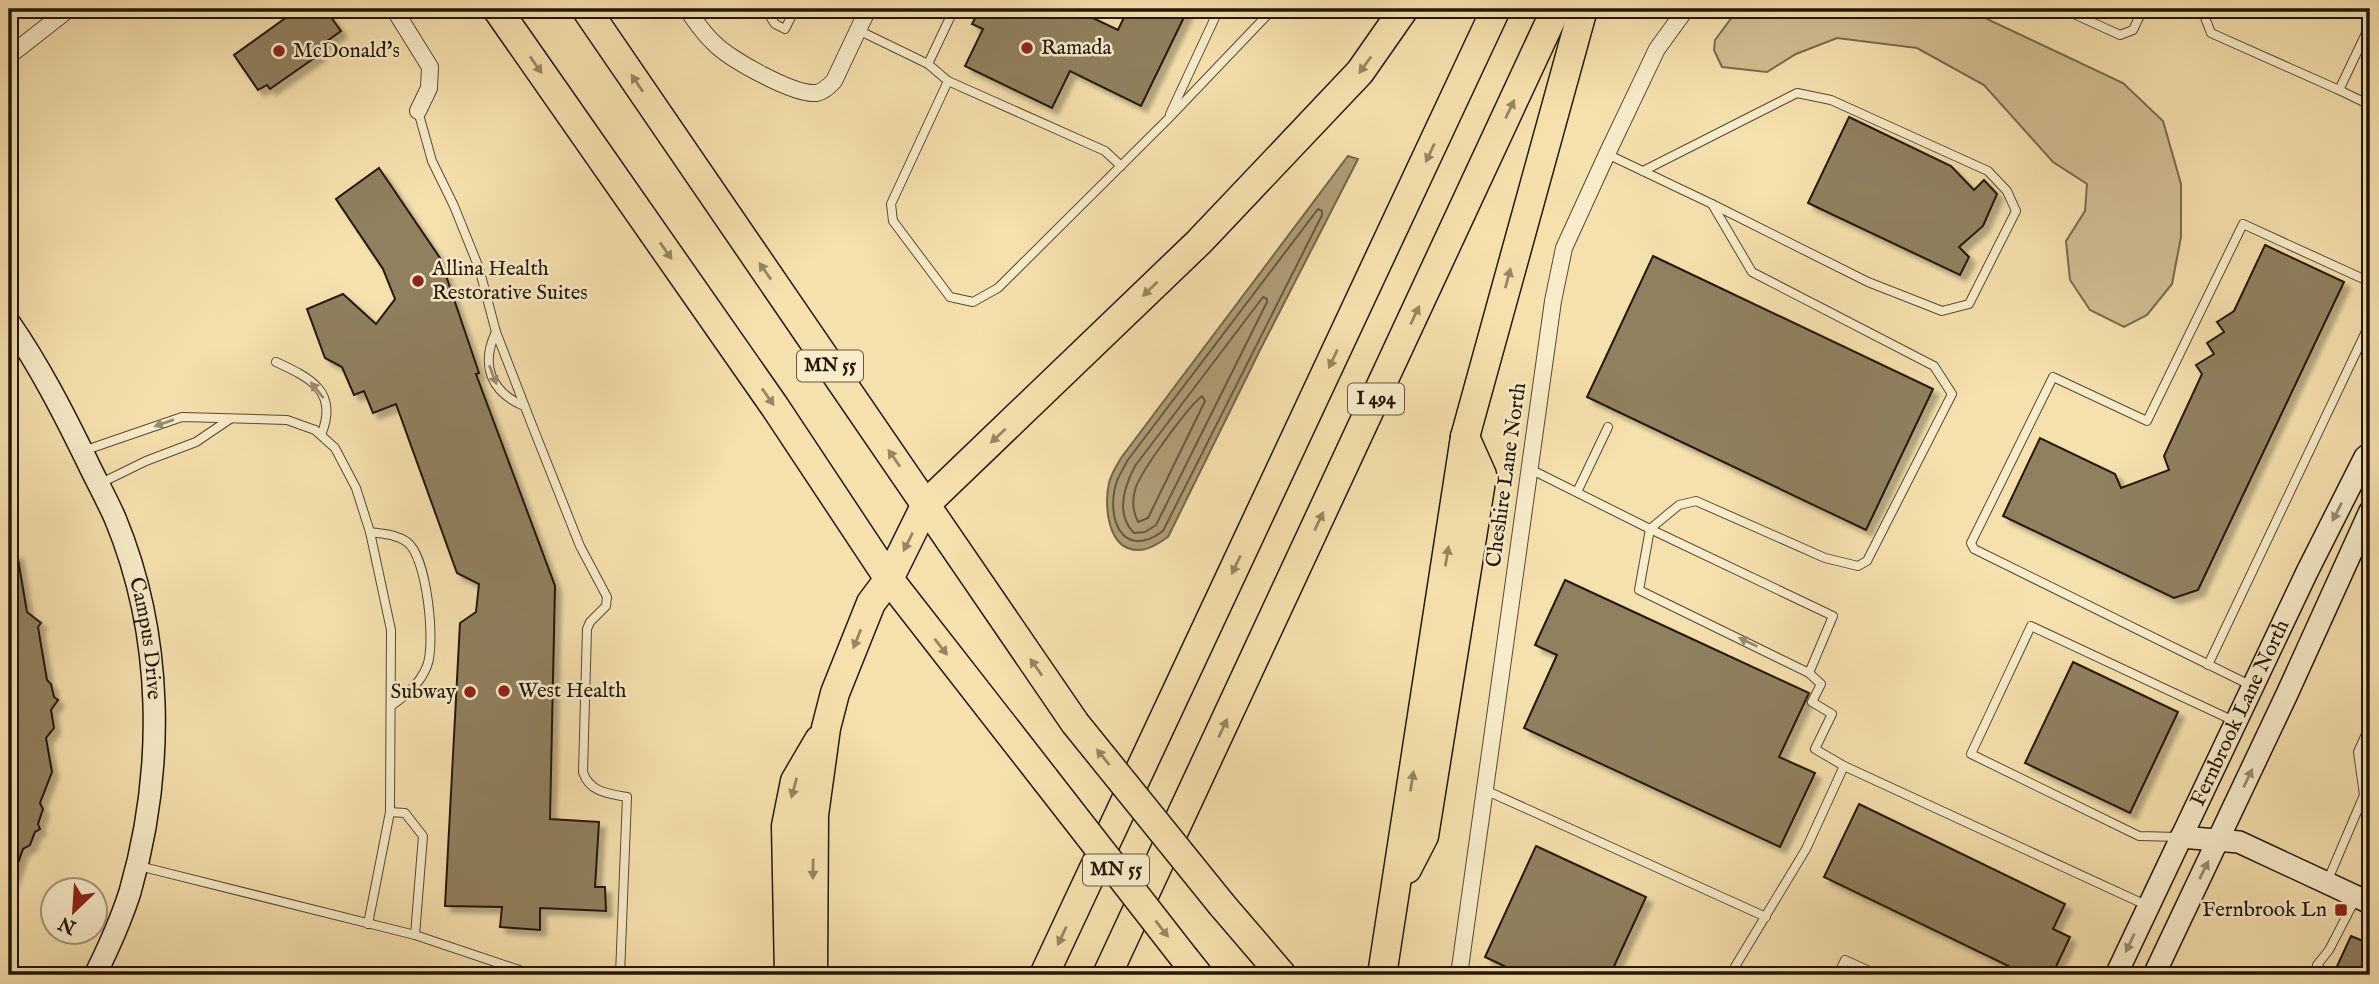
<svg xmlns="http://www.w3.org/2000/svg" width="2379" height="984" font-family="'IM FELL English',serif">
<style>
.green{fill:#d1be92;stroke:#7a6a4c;stroke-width:2}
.water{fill:#ae9c75;stroke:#766649;stroke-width:2}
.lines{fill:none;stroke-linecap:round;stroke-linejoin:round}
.shore{stroke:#68593e;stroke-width:2}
.building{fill:#90805e;stroke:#231607;stroke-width:2;filter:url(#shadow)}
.lane-casing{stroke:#584931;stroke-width:10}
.street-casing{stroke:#584931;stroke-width:18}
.secondary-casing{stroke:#231607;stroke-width:24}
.highway-casing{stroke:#231607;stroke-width:31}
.lane{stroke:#f8ecca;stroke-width:8}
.street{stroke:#f8ecca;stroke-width:16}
.secondary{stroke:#f8ecca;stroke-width:21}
.highway{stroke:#f5e1ae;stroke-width:28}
.highway-bridge-casing{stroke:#231607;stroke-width:31;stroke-linecap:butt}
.highway-bridge{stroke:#f5e1ae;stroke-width:28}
.oneway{fill:#968663}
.oneway2{fill:#988c72}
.poi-dot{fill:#8f2418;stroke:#f8ecca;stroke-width:2.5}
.labels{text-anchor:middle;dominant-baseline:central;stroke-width:5;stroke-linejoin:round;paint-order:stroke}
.shield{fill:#f8ecca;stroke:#635642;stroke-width:2}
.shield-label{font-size:19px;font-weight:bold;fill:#231607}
.poi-label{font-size:21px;fill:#231607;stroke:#f8ecca;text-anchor:start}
.street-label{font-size:21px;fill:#231607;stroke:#f8ecca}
</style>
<defs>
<filter id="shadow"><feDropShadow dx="6" dy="6" stdDeviation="2" flood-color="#0004"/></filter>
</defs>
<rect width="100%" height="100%" fill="#f5e1ae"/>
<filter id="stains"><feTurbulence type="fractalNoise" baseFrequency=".00286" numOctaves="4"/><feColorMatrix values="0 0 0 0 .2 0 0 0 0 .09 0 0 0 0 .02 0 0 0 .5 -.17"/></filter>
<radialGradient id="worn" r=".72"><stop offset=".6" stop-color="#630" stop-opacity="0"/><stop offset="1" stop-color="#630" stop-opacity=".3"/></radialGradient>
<path class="green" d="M1738 9H1966L2123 83 2163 121 2181 184V237L2172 284 2147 315 2124 327 2090 310 2070 280 2066 241 2085 211 2087 184 2053 162 1984 85 1917 48 1837 38 1796 54 1767 72 1722 67 1714 50 1715 40Z"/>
<path class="water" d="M1348 156 1358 159 1261 348 1168 537C1159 543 1149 550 1138 550 1107 550 1104 504 1109 483 1111 474 1117 465 1121 458Z"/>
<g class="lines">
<g class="shore">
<path d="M1318 209 1322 211V215L1163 531C1121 562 1105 515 1117 481 1119 475 1124 468 1127 461Z"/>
<path d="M1263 297 1267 299V302L1156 525 1145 532 1134 533C1115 514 1124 487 1135 466Z"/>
<path d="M1202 396 1205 401 1148 518 1138 522C1133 512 1132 501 1135 490 1139 473 1188 407 1202 396Z"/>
</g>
</g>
<g class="building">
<path d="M298 9H325L341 31 316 49 320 54 270 89 267 85 258 90 234 55Z"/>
<path d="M980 9H1074L1118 30 1128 9H1188L1141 106 1070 71 1052 108 965 66 983 29 972 24Z"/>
<path d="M1849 117 1951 166 1974 190 1984 180 1997 194 1983 226 1959 247 1969 257 1960 275 1808 203Z"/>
<path d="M379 168 440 258 479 373 476 374 555 586 550 819 599 822 595 887H605L606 911 540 908V930L500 927 502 907 445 906 460 623 476 612 479 584 457 573 396 404 373 413 364 391 354 395 342 367 325 358 307 309 343 294 376 324 395 299 383 269 336 199Z"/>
<path d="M2265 245 2344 282 2198 590 2174 598 2003 516 2040 438 2115 474 2121 488 2169 470 2164 456 2202 374 2196 365 2214 354 2207 343 2224 332 2217 322 2234 311Z"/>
<path d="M1653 256 1933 389 1866 530 1587 397Z"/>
<path d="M17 553 27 612 41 623 38 627 47 680 51 684 54 697 58 700 51 710 54 728 46 738 52 772 40 803 43 809 38 824 40 829 35 832 30 845 23 849 11 883 9 882V554Z"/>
<path d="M1565 580 1809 693 1779 757 1815 773 1780 847 1524 728 1557 655 1535 645Z"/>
<path d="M2073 662 2178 712 2130 813 2025 763Z"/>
<path d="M1859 804 2065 904 2053 929 2070 937 2052 975H2027L1824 877Z"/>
<path d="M1536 846 1646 897 1610 975H1523L1485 957Z"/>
<path d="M2351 936 2370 944V975H2333Z"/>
</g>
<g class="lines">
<defs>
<g id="lane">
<path d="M765 9 775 24 785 29 795 9"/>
<path d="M2063 9 2120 35 2133 30 2143 9"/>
<path d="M2204 9V15L2211 33 2339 90 2370 25"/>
<path d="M858 30 928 64 948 81 891 204 893 221 950 297 973 302 998 288 1167 120 1273 9"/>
<path d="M928 64 954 9"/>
<path d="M948 81 1105 151 1121 166"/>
<path d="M2339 90 2370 105"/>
<path d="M418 111 432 161 454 206 479 268 496 332 532 425 580 546 607 597 606 606 590 622 587 629 583 772C589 792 609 794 627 797L620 975"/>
<path d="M1170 114 1219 9"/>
<path d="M1607 154 1712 204 1752 272 1934 366 1952 394 1867 561 1858 566 1825 558 1696 501 1679 505 1650 529 1639 590 1809 673"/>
<path d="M1643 171 1797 93 1831 100 1988 171 2007 191 2016 211 1969 304 1942 311 1868 282 1712 204"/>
<path d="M496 332C480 365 491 392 524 406"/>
<path d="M276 362C311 378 339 392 321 435"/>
<path d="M83 451 182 417 287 420 315 430 335 448 356 488 370 532 391 630 390 812 368 924"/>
<path d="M1530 469 1650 529 1833 616 1809 673 1821 684 1812 702 1832 714 1815 749 1844 766 2148 906"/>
<path d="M101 483 146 461 196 442 230 419"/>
<path d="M1577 492 1608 427"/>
<path d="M370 532C383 534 396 534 407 542 427 556 436 644 427 666 420 684 406 695 391 706"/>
<path d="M2208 665 2370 323"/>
<path d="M2252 686 1974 549 1971 543 2053 377 2147 421 2243 224 2370 282"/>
<path d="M1485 790 1766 917"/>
<path d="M2364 795 2358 752 2370 725"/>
<path d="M390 812 405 813 423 836 415 935"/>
<path d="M2178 837 2139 836 1971 754 2031 626 2234 721"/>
<path d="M139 866 415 935 534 975"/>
<path d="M2327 882 2367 788 2370 790"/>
<path d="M1730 975 1806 849 1844 766"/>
<path d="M1838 975 1845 960 1878 975"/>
<path d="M2326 975 2317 965 2329 950 2356 898"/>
</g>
<g id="street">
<path d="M394 9 430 67 429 88 418 111"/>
<path d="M687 9C695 21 703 33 714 43 729 59 794 95 816 93 823 92 828 87 834 81L868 9"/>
<path d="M9 56 69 9"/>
<path d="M1459 975 1553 301 1564 248 1607 154 1657 49 1686 9"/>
</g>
<g id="secondary">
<path id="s1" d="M9 322C39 365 64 414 87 461 96 480 106 498 115 518 164 636 165 770 130 892 121 920 108 949 95 975"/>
<path d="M2181 837 2239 842 2370 903"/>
<path id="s2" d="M2116 975 2307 572 2365 457 2370 453"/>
<path d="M2154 975 2287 694 2370 511"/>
</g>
<g id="highway">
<path d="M497 9 775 407 889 579 1045 779"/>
<path d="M586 9 1075 723"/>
<path d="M1407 869 1424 836 1482 475 1465 437"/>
<path d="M1222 905 1282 975"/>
<path d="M1186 960 1198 975"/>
<path d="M789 975 786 826 795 781 819 740"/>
<path d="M813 975 814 815 826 728 835 693 871 603 889 579 926 504 1199 242 1360 72 1404 9"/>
<path d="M1044 975 1496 9"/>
<path d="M1107 975 1556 9"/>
<path d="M1382 975 1465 437 1583 9"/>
</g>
</defs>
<use href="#lane" class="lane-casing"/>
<use href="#street" class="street-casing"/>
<use href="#secondary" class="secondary-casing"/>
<use href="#highway" class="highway-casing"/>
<use href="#lane" class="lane"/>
<use href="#street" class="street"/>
<use href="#secondary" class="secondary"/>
<use href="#highway" class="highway"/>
<defs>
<g id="highway-bridge">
<path d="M1075 723 1222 905"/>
<path d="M1045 779 1186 960"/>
</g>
</defs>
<use href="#highway-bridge" class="highway-bridge-casing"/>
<use href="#highway-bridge" class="highway-bridge"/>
</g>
<defs><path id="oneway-solid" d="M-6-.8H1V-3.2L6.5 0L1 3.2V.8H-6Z" transform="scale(1.75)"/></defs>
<g class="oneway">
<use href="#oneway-solid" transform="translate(536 65) rotate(55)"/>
<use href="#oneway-solid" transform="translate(1365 65) rotate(126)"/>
<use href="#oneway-solid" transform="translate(637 83) rotate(-124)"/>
<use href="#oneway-solid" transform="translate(1510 109) rotate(-65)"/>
<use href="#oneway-solid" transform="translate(1430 153) rotate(115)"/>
<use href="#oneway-solid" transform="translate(666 251) rotate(55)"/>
<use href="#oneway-solid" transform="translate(765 271) rotate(-125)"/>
<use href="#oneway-solid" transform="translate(1508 278) rotate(-75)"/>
<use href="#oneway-solid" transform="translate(1150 289) rotate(136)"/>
<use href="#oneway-solid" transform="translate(1415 315) rotate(-65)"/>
<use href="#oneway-solid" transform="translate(1333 359) rotate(115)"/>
<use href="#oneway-solid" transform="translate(768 397) rotate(55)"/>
<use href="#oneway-solid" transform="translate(998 436) rotate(137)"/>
<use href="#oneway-solid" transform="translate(894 458) rotate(-125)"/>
<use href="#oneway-solid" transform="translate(1319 521) rotate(-65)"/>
<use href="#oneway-solid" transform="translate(908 542) rotate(117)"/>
<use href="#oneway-solid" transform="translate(1447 556) rotate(-81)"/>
<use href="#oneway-solid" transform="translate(1236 565) rotate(115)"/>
<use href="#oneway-solid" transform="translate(857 639) rotate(112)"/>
<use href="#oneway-solid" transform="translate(941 647) rotate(52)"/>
<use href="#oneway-solid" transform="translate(1036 667) rotate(-125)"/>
<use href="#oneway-solid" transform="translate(1223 728) rotate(-65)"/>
<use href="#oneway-solid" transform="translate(1103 757) rotate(-129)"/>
<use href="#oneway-solid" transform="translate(1412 781) rotate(-81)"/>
<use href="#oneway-solid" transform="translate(794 788) rotate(105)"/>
<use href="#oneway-solid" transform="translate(813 869) rotate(91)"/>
<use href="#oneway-solid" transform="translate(1162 929) rotate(52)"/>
<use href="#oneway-solid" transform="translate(1062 936) rotate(115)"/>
</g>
<g class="oneway2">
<use href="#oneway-solid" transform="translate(493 375) rotate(69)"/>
<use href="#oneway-solid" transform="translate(317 390) rotate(-129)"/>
<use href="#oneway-solid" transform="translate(164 423) rotate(161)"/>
<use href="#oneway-solid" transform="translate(2337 512) rotate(117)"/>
<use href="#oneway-solid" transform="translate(1748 642) rotate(-154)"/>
<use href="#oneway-solid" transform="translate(2248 778) rotate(-65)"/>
<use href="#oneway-solid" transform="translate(2204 870) rotate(-64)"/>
<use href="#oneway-solid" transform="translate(2130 943) rotate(115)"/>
</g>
<g class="poi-dot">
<circle cx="1027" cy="48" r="7"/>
<circle cx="279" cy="51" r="7"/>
<circle cx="418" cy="281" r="7"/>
<circle cx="504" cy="691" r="7"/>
<circle cx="470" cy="692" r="7"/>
<rect x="2334" y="903" width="14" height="14" rx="3.5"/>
</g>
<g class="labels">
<g class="shield">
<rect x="797" y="350.5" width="66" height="31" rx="5"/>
<rect x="1348" y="383.5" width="56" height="31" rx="5"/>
<rect x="1083" y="854.5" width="66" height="31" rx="5"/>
</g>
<g class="shield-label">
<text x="830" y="366">MN 55</text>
<text x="1376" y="399">I 494</text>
<text x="1116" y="870">MN 55</text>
</g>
<g class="poi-label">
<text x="1041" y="48">Ramada</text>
<text x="293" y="51">McDonald's</text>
<text x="432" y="269">Allina Health<tspan x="432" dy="24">Restorative Suites</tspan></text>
<text x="518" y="691">West Health</text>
<text x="456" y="692" text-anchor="end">Subway</text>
<text x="2327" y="910" text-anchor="end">Fernbrook Ln</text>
</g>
<g class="street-label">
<text transform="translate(1507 475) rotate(-82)">Cheshire Lane North</text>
<text stroke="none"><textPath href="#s1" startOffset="348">Campus Drive</textPath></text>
<text stroke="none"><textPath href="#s2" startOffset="290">Fernbrook Lane North</textPath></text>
</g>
</g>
<rect width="2379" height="984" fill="none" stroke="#f5e1ae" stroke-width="35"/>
<rect x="10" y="10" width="2358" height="963" fill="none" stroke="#231607" stroke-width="3.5"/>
<rect x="18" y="18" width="2344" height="949" fill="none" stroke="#231607" stroke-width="2"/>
<g transform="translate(74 911) rotate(205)"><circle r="33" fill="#f8ecca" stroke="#a3967c" stroke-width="2"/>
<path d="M0-5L12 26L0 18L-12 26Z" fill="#8f2418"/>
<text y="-10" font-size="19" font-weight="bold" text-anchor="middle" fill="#231607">N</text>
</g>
<rect width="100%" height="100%" filter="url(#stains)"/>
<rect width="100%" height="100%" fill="url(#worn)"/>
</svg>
